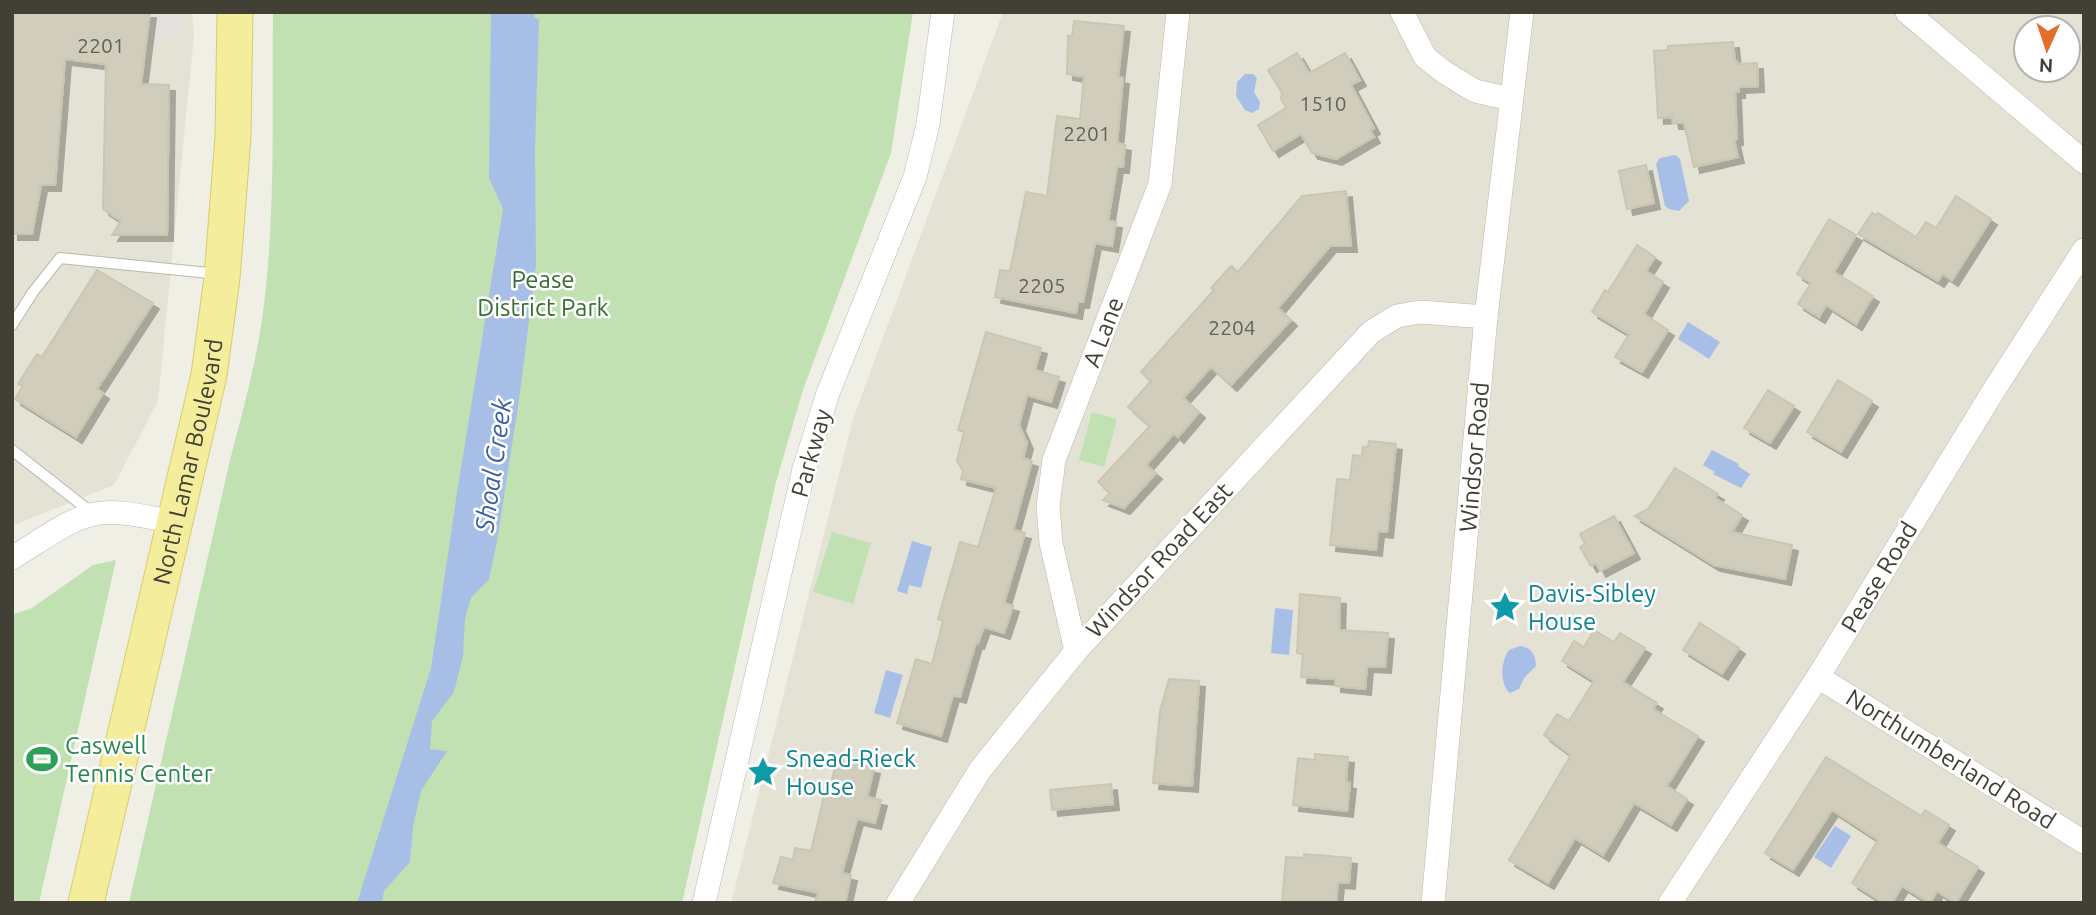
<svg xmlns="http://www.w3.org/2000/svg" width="2096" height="915" font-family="Ubuntu,sans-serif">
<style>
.residential{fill:#e4e2d4;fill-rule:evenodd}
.green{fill:#c1e1b2}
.parking{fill:#e2e1dd}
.water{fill:#a7bfe7}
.building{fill:#d1cdbc;stroke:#cbc6b0;stroke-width:2;filter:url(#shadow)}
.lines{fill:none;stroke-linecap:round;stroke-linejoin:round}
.lane-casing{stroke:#bbb8a9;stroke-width:12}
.street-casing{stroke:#bbb8a9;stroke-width:24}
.primary-casing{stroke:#d6cd6e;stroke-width:37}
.lane{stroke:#fff;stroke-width:10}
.street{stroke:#fff;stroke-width:23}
.primary{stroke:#f3ed9c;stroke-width:35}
.labels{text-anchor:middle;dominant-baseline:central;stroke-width:5;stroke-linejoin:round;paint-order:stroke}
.number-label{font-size:21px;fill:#666357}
.park-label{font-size:24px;fill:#396d2f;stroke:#fff}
.street-label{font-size:24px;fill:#424035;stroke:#fff}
.culture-label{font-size:24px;fill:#0d838f;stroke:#fff;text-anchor:start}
.leisure-label{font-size:24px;fill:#27864d;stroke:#fff;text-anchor:start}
.water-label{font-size:26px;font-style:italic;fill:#3b60a1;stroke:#fff}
</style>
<defs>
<filter id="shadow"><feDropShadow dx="6" dy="6" stdDeviation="0" flood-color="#0004"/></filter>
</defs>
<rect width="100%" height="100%" fill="#f0efe5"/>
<g class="residential">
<path d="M12 12H192L194 35 158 401 114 485 12 526Z"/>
<path d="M1003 12H2084V903H731L853 419ZM2026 28H2068V70H2026Z"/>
</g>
<g class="green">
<path d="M273 12H913L891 153 803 390 776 482 682 903H129L230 460C242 414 255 367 262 320 276 221 272 113 273 12Z"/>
<path d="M1092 412 1117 419 1104 467 1079 460Z"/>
<path d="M832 532 871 543 853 604 813 592Z"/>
<path d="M116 560 39 903H12V615L32 608 93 565Z"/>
</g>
<path class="parking" d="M158 12H182V36L157 40Z"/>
<g class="water">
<path d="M491 12H535L534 17 539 20 535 149 536 265 519 400 497 542 489 579 471 598 465 619 463 656 454 692 432 721 430 749 447 751 421 791 413 827 410 862 384 891 382 903H357L431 668 457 493 503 209 489 178Z"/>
<path d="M1245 74H1253L1257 78 1254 92 1260 102 1259 109 1252 113 1245 110 1236 96 1237 82Z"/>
<path d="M1675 155 1680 159 1689 201 1679 211 1669 209 1665 206 1656 164 1660 158Z"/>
<path d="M1688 322 1720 342 1709 359 1678 339Z"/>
<path d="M1712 450 1739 464 1738 466 1750 474 1741 488 1713 474 1715 472 1703 465Z"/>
<path d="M912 541 932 547 921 588 909 585 907 594 897 591Z"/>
<path d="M1275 608 1293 610 1289 655 1271 653Z"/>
<path d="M1520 646C1531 647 1536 655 1536 666L1524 678 1519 689 1510 693C1499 684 1501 661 1509 650Z"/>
<path d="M886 670 903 675 890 718 874 713Z"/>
<path d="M1835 826 1851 836 1831 868 1814 857Z"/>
</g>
<g class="building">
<path d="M12 12H150L141 84 169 85 167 235H112L121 221 103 209 106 64 65 59 55 185H41L32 234H12Z"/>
<path d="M1074 21 1124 26 1118 77 1123 78 1117 143 1125 145 1123 167H1117L1108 221 1116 222 1112 246 1095 243 1083 302H1078L1076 313 995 297 1000 270 1010 271 1026 192 1047 196 1057 116 1080 119 1084 77 1067 74 1068 36H1072Z"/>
<path d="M1733 42 1735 61H1737V64L1757 63 1758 86 1739 87V92H1735L1737 139 1734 140 1738 157 1694 167 1684 123H1673L1672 117 1658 118 1654 51 1668 50V46Z"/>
<path d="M1297 53 1309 73 1345 53 1360 80 1351 85 1374 128 1370 130 1374 137 1336 159 1312 153 1301 134 1273 151 1258 125 1286 108 1281 98 1282 93 1268 70Z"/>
<path d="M1646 165 1654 203 1627 209 1619 171Z"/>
<path d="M1346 191 1351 246H1330L1278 308 1291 320 1231 385 1211 367 1183 398 1199 412 1178 437 1174 433 1146 465 1156 473 1124 508 1103 500 1110 493 1098 482 1150 426 1128 407 1151 381 1141 372 1214 290 1211 288 1231 266 1238 272 1302 196Z"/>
<path d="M1956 196 1991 219 1952 280 1943 274 1938 281 1858 234 1872 213 1876 215 1878 213 1916 237 1926 222 1936 228Z"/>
<path d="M1829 219 1856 235 1834 272 1873 296 1856 324 1826 305 1819 317 1798 304 1811 283 1797 274Z"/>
<path d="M1637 245 1655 257 1646 271 1663 282 1644 314 1668 330 1642 372 1615 357 1629 334 1592 312 1605 290 1608 292Z"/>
<path d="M97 270 153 303 97 389 103 393 76 437 15 399 23 386 18 384 37 354 42 357Z"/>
<path d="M986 332 1041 348 1035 370 1059 377 1051 402 1027 395 1019 425 1027 443 1023 458 1032 461 1013 530 1025 533 1004 603 1013 606 1004 633 984 627 978 643 976 642 960 697 953 695 941 736 897 723 916 659 932 664 943 621 938 619 960 542 978 547 996 488 961 479 963 471 957 461 964 432 958 430Z"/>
<path d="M1838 380 1872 401 1841 452 1807 432Z"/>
<path d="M1768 390 1794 406 1770 443 1744 428Z"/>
<path d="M1369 441 1396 444 1387 532 1378 531 1376 550 1330 545 1337 479 1350 480 1353 455 1362 456 1363 447H1368Z"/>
<path d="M1675 468 1718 494 1715 498 1742 515 1732 532 1792 545 1785 579 1714 565 1635 516 1648 509Z"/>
<path d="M1614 516 1634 553 1600 571 1596 563 1591 566 1580 547 1585 544 1580 534Z"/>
<path d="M1300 594 1340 598 1339 630 1388 633 1385 667 1367 666 1365 689 1335 686V679L1301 677 1303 654 1297 653Z"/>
<path d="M1700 623 1739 648 1722 674 1683 650Z"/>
<path d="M1594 630 1614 642 1620 633 1645 648 1623 682 1657 703 1653 709 1698 736 1667 786 1687 799 1671 825 1634 803 1603 855 1575 838 1548 883 1509 860 1571 755 1544 735 1557 714 1569 721 1594 681 1562 661 1574 641 1584 647Z"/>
<path d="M1169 679 1199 681 1192 786 1153 783 1160 711Z"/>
<path d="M1315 754 1348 757 1346 782 1350 783 1347 811 1293 805 1298 758 1315 760Z"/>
<path d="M1826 757 1921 816 1925 810 1949 825 1938 843 1978 867 1956 903 1937 891 1930 903 1902 886 1892 903H1884L1852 883 1878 840 1832 810 1793 870 1765 853Z"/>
<path d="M837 759 874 768 867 797 881 800 875 823 857 819 842 873 851 875 845 903H814L819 893 773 883 781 857 793 860 795 848 811 851 826 788H830Z"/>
<path d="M1111 784 1113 804 1052 810 1050 790Z"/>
<path d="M1304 854 1351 858 1349 883 1338 882 1336 903H1282L1286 857 1304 858Z"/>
</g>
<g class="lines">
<defs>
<g id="lane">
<path d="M12 325 33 292 60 258 219 274"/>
<path d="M12 450 92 513"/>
</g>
<g id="street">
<path d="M1402 12 1425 57 1444 72 1475 91 1511 99"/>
<path d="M1907 12 2084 162"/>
<path d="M12 558C36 544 68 519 94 514 120 509 150 518 176 522"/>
<path d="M1076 651 1051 543 1048 506 1054 460 1160 184 1178 12"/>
<path d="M1818 677 2084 842"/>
<path d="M704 903 804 469 828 393 915 177 928 124 943 12"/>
<path d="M898 903 980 770 1076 651 1371 332 1397 316 1420 312 1486 317"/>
<path d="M1433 903 1486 317 1522 12"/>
<path d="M1670 903 1818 677 1994 390 2084 250"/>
</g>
<g id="primary">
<path id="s1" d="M86 903 209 375 222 278 233 137 235 12"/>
</g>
</defs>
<use href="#lane" class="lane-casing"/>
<use href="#street" class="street-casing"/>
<use href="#primary" class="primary-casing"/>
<use href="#lane" class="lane"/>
<use href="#street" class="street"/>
<use href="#primary" class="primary"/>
</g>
<defs>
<symbol id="sight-bare" viewBox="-9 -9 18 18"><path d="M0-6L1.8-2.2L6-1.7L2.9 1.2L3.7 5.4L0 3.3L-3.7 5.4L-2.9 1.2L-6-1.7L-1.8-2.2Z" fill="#0f9aa8" stroke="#fff" stroke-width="2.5" paint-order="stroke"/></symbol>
<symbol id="stadium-bare" viewBox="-9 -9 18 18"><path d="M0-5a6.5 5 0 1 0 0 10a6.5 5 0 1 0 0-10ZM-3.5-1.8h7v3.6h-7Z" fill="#2e9e5b" stroke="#fff" stroke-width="2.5" paint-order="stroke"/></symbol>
</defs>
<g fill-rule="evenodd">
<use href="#sight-bare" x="1483" y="585" width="44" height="44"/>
<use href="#stadium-bare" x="20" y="737" width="44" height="44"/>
<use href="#sight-bare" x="741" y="750" width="44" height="44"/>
</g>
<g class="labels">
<g class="number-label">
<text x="101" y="45">2201</text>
<text x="1323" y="103">1510</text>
<text x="1087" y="133">2201</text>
<text x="1042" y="285">2205</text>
<text x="1232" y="327">2204</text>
</g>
<g class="park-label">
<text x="543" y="279">Pease<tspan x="543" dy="28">District Park</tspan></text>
</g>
<g class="street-label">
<text transform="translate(1103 332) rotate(-69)">A Lane</text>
<text transform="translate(811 453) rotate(-74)">Parkway</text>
<text transform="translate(1474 457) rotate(-85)">Windsor Road</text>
<text stroke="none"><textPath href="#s1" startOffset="453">North Lamar Boulevard</textPath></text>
<text transform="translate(1159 560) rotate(-47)">Windsor Road East</text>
<text transform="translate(1879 577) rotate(-59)">Pease Road</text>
<text transform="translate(1951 759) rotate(32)">Northumberland Road</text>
</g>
<g class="culture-label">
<text x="1528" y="593">Davis-Sibley<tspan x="1528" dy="28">House</tspan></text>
<text x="786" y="758">Snead-Rieck<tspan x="786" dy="28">House</tspan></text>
</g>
<g class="leisure-label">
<text x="65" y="745">Caswell<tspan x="65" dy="28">Tennis Center</tspan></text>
</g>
<g class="water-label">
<text transform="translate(493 465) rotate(-82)">Shoal Creek</text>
</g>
</g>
<rect width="2096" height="915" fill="none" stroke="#424035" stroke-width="28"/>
<g transform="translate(2047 49) rotate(183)"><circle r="33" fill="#ffffff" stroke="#b3b3ae" stroke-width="2"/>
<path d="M0-5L12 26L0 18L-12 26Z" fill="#e26e2a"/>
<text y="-10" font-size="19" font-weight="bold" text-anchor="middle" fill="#424035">N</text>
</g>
</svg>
